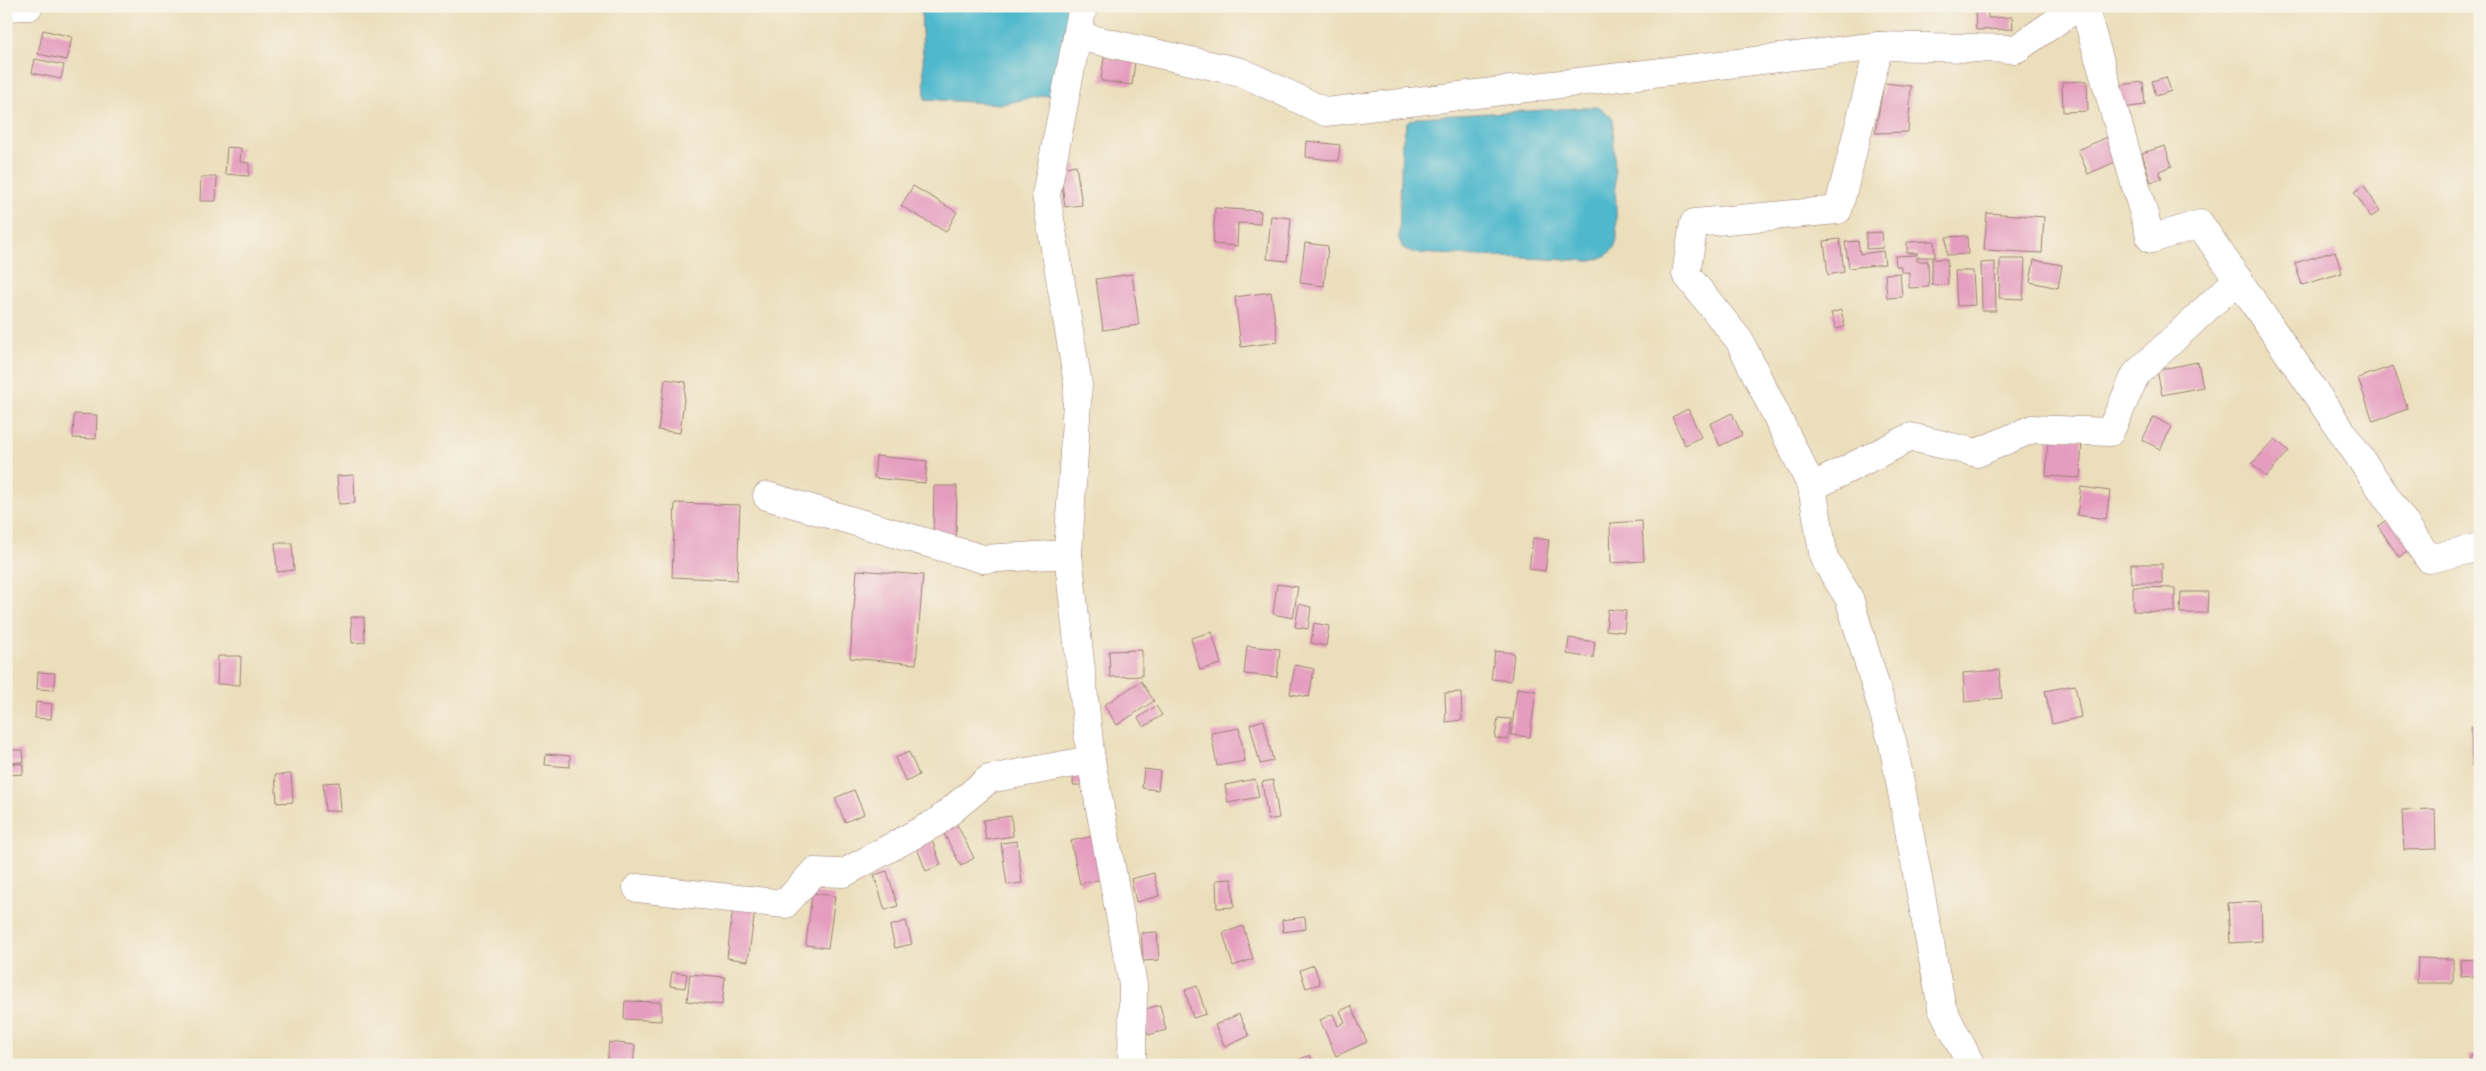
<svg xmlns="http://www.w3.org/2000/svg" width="2486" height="1071" font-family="Itim,sans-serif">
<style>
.water{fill:#4fb8cc;stroke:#4c6c7c}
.building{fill:#e59dbf}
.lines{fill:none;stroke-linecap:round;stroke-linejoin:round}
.minor-casing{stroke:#9a7e73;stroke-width:29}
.minor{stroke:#fff;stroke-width:28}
</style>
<rect width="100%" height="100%" fill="#f7f3e8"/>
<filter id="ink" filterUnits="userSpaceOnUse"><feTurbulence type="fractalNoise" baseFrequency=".02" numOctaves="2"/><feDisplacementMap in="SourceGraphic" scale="10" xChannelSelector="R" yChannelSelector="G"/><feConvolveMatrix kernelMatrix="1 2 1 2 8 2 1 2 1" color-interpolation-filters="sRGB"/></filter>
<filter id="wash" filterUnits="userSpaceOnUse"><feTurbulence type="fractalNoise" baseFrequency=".0096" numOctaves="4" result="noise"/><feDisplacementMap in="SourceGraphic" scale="20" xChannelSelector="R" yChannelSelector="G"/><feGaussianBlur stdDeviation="1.12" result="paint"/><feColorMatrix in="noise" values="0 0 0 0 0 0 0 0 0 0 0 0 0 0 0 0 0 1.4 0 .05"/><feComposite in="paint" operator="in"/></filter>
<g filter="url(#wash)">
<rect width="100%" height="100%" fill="#ebdebb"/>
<g class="water">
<path d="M941 6H1068L1058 93 1001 104 925 99 921 8Z"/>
<path d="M1598 107 1613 118 1617 238C1615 253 1605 257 1592 261L1414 253 1403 248 1399 239 1402 143 1407 122 1419 117Z"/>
</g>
<g id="blocks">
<g class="building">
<path d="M1975 6H1987L1988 18 2012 17 2013 29 1976 30Z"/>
<path d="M43 30 72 37 67 60 38 54Z"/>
<path d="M1104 57 1135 61 1132 85 1101 81Z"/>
<path d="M35 59 64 65 61 79 32 73Z"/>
<path d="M2166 77 2171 91 2156 96 2152 81Z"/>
<path d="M2087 81 2088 111 2063 112 2062 82Z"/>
<path d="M2143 82 2145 105 2122 108 2120 85Z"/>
<path d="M1884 83 1911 86 1908 132 1875 133Z"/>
<path d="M2112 135 2122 159 2088 174 2078 150Z"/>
<path d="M1307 141 1340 145 1338 161 1306 157Z"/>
<path d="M2165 146 2172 166 2159 171 2162 179 2151 182 2142 153Z"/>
<path d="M227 147 241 148 240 162 249 163V176L225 174Z"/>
<path d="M1076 165 1082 205 1065 207 1060 168Z"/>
<path d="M201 177H217L216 201H200Z"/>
<path d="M913 186 957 212 946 232 901 206Z"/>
<path d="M2364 186 2380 211 2371 217 2354 192Z"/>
<path d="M1215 208 1261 211 1260 224 1238 223 1237 246 1213 244Z"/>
<path d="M1987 213 2044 217 2042 253 1984 250Z"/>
<path d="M1271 216 1291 218 1287 261 1267 259Z"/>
<path d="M1882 232 1883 248 1866 249V233Z"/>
<path d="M1967 236 1968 254 1947 255 1946 237Z"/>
<path d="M1840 239 1844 272 1828 275 1824 241Z"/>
<path d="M1858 241 1860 254 1883 251 1885 264 1849 268 1845 242Z"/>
<path d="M1934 241 1935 257H1917V261H1928L1929 287 1909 288V272H1901V266H1896L1895 256 1917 255V253H1907V242Z"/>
<path d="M1305 243 1328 246 1324 286 1300 283Z"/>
<path d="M2335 251 2342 273 2302 285 2295 263Z"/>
<path d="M1932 259H1947L1948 284 1932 285Z"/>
<path d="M2000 259H2025L2023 299 1999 298Z"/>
<path d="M2034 260 2062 265 2058 288 2030 282Z"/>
<path d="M1995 262 1996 311H1982L1981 263Z"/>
<path d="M1955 271H1973L1975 305 1957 306Z"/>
<path d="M1900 273 1902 297 1887 298 1885 274Z"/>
<path d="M1132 274 1139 325 1103 330 1096 279Z"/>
<path d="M1271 292 1278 342 1241 347 1235 297Z"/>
<path d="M1841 310 1845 327 1836 329 1831 313Z"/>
<path d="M2198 362 2203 387 2162 395 2157 370Z"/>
<path d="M2393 366 2408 409 2373 421 2358 378Z"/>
<path d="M665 379 686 382 680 433 658 430Z"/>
<path d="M1688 409 1701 437 1685 445 1672 417Z"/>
<path d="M1732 413 1742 435 1720 446 1710 424Z"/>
<path d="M74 414 97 415 96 439 73 438Z"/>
<path d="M2154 417 2172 427 2160 449 2142 440Z"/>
<path d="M2048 437 2082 439 2080 478 2046 476Z"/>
<path d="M2275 439 2289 451 2266 477 2252 464Z"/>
<path d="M876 456 927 461 925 483 874 478Z"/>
<path d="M354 475 355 503 339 504 337 476Z"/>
<path d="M934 486H957L956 538H933Z"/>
<path d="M2081 487 2110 491 2106 519 2077 515Z"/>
<path d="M675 503 740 505 737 580 672 577Z"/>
<path d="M2390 517 2412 549 2399 557 2378 526Z"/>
<path d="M1642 521 1644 561 1611 563 1610 523Z"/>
<path d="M1533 538 1549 540 1545 571 1529 569Z"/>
<path d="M275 543H292L294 570 277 572Z"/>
<rect x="2131" y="564" width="31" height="19"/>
<path d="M857 570 923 575 916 664 850 658Z"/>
<path d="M1277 584 1298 587 1293 618 1273 614Z"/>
<path d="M2133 587 2175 588V612L2133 611Z"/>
<path d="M2181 592H2208L2207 613H2180Z"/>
<path d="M1299 604 1311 607 1308 629 1295 627Z"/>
<path d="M1608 609 1626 611 1624 632 1606 630Z"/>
<path d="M351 617H364L365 642 352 643Z"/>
<path d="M1314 623 1329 626 1326 646 1311 643Z"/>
<path d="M1212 632 1221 664 1200 670 1191 638Z"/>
<path d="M1569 638 1595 642 1593 658 1567 654Z"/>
<path d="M1247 646 1280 649 1277 677 1244 674Z"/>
<path d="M1142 650V676L1110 677 1109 651Z"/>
<path d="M1495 651 1514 653 1511 681 1491 679Z"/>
<path d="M218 656H241L240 685 217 684Z"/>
<path d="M1295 665 1314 669 1309 697 1290 694Z"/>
<path d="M1999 670 2002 698 1965 702 1963 673Z"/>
<path d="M38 672 55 673 54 690 37 689Z"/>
<path d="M1141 681 1154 701 1117 725 1104 705Z"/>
<path d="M2075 685 2081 717 2052 724 2045 691Z"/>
<path d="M1517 688 1536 691 1530 737 1511 735Z"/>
<path d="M1461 692 1462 720 1446 722 1445 693Z"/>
<path d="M36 702 52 704 51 719 35 718Z"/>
<path d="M1156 706 1162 715 1144 727 1138 718Z"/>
<path d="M1498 718 1511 719 1508 740 1495 738Z"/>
<path d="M1264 720 1273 761 1260 764 1250 724Z"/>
<path d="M2471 726H2480V766H2472Z"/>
<path d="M1239 728 1245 761 1217 766 1211 733Z"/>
<path d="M6 750H23L24 762 6 763Z"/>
<path d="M909 752 919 775 906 782 895 758Z"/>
<path d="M546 754 570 756V767L545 765Z"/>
<path d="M6 764H23V774L6 775Z"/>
<path d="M1074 764H1089L1081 785H1073Z"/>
<path d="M1144 769 1160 771 1158 790 1142 788Z"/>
<path d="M291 774 293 802 277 803 275 775Z"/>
<path d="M1255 779 1259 797 1228 803 1225 785Z"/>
<path d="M1273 780 1279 818 1268 820 1262 782Z"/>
<path d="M339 782 341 811H325L323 783Z"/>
<path d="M854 790 864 814 845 822 835 798Z"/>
<path d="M2435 809 2436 849 2404 850 2402 810Z"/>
<path d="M1011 816 1013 836 986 840 983 820Z"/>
<path d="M955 821 974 858 961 866 941 828Z"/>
<path d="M929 832 941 865 926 871 913 838Z"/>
<path d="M1093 836 1103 879 1080 884 1071 841Z"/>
<path d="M1017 841 1022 883 1007 885 1001 843Z"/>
<path d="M887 871 898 906 885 910 874 875Z"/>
<path d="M1154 873 1159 896 1136 902 1131 879Z"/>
<path d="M1232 879 1234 907 1217 908 1216 880Z"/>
<path d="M812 893 835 896 828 948 806 945Z"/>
<path d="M2261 901 2262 941 2230 943 2228 903Z"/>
<path d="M733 907 755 910 748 961 727 958Z"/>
<path d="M1305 917 1306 929 1283 932 1282 920Z"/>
<path d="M906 921 912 944 895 948 890 926Z"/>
<path d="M1243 926 1253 959 1233 966 1223 933Z"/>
<path d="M1157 932 1159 960 1143 961 1141 933Z"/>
<path d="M2418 958 2453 959V983H2417Z"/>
<path d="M2480 959V976L2461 977 2460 960Z"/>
<path d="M1314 965 1320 984 1306 988 1300 970Z"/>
<path d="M672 972 687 974 685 988 670 986Z"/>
<path d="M690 974 725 977 722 1005 687 1001Z"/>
<path d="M1197 986 1206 1014 1193 1018 1185 990Z"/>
<path d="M625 1001 661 1002V1021L624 1019Z"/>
<path d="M1160 1005 1166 1030 1148 1035 1142 1010Z"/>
<path d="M1351 1006 1367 1042 1336 1056 1320 1020 1333 1014 1338 1026 1345 1022 1340 1011Z"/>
<path d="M1239 1014 1249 1036 1225 1047 1215 1025Z"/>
<path d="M609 1042 635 1045 633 1065H607Z"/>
<path d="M2480 1053V1065H2471L2469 1055Z"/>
<path d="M1310 1055 1314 1065H1286Z"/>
</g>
</g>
</g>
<g filter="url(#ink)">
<use href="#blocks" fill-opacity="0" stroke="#9a7e73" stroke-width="1"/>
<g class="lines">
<defs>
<g id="minor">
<path d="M1083 6 1046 195 1078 384 1068 554 1091 760 1133 985 1132 1065"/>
<path d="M2084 6 2151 239 2200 224 2429 559 2480 547"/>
<path d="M6 7 29 6"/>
<path d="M1077 36 1241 72 1326 112 1879 46 2016 49 2079 6"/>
<path d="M1879 46 1838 210 1694 223 1686 274 1739 340 1812 487 1824 558 1849 598 1893 744 1942 1008 1971 1065"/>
<path d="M1812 487 1911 437 1977 453 2032 429 2110 432 2136 374 2238 279"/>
<path d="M767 496 983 559 1068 554"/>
<path d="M637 888 785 904 814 872 844 873 937 822 989 779 1091 760"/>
</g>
</defs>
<use href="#minor" class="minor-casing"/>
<use href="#minor" class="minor"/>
</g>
</g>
<rect width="2486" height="1071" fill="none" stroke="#f7f3e8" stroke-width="25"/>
</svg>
